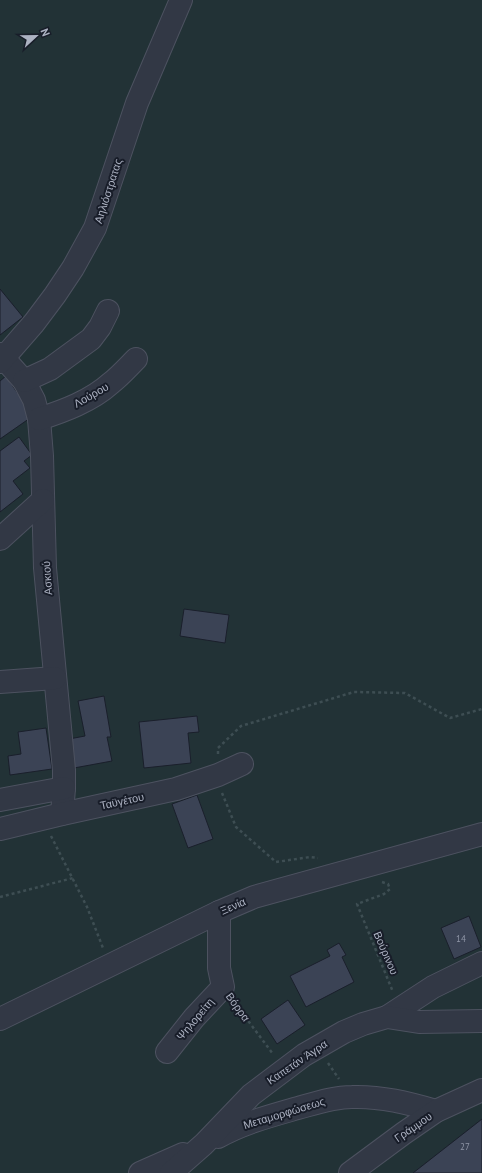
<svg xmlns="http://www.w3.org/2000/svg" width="482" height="1173" font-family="'PT Sans',sans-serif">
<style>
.green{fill:#223236}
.building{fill:#3b4355;stroke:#1a1f2b}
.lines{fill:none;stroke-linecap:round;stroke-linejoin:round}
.minor-casing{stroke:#4d5260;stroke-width:24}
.path{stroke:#3e4e53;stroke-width:2.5;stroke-dasharray:3 3;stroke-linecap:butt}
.minor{stroke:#323845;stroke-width:22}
.labels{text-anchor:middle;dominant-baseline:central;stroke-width:4;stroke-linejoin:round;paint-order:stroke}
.number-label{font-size:9px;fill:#9096a7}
.street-label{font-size:11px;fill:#acb2c2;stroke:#181d29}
</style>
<rect width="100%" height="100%" fill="#1f2534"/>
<rect class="green" x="0" y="0" width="482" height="1173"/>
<g class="building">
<path d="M0 289 23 317 0 335Z"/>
<path d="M6 376 33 416 0 439V381Z"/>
<path d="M19 437 32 455 24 461 30 468 13 481 23 494 0 512V451Z"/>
<path d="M184 609 229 615 225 643 180 636Z"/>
<path d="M104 696 111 737H107L112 761 74 768 69 739 85 736 78 701Z"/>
<path d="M197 716 199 732 188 733 191 763 144 768 139 722Z"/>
<path d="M46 728 52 769 10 775 8 756 21 754 18 732Z"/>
<path d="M197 795 213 839 188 848 172 804Z"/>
<path d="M469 916 481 947 454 959 441 928Z"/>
<path d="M339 943 346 955 342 957 354 982 306 1007 290 976 330 956 327 950Z"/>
<path d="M288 1000 305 1025 277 1044 261 1019Z"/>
<path d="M482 1119V1173H413Z"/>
</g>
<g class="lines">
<defs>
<g id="minor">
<path d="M0 354 24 381 34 400 39 419 42 456 45 568 64 770V788L62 814"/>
<path d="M0 362 34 323 55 295 73 268 95 228 137 103 181 0"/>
<path d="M24 381 50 369 91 339 100 327 108 311"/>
<path d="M39 419C64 411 91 401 111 383 120 376 128 367 136 359"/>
<path d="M0 539 43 500"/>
<path d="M0 682 55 678"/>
<path d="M0 800 64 788"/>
<path d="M0 829 62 814 176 789 218 775 242 764"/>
<path d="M387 1017 433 987 482 963"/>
<path d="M0 1019 219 912 254 897 482 834"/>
<path d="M167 1052 194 1018 223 987 219 968V912"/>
<path d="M218 1137C243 1123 270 1116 298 1108 316 1103 334 1097 352 1097 381 1096 408 1103 436 1111"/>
<path d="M140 1173 183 1154"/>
<path d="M171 1173 204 1144 251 1095 304 1055 344 1032 363 1024 387 1017 419 1022 482 1021"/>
<path d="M350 1173 404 1133 436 1111 482 1090"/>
</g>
</defs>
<use href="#minor" class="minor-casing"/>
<g class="path">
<path d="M218 754V748L241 726 354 692 405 693 450 718 482 709"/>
<path d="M222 793 236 827 276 862 310 857 318 858"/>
<path d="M51 836 87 907 103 948"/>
<path d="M382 882 388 884 390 889 384 894 357 904 393 992"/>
<path d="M0 897 73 878"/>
<path d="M234 1002 273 1054"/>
<path d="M328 1063 339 1079"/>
</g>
<use href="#minor" class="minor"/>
</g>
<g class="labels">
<g class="number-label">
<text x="461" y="938">14</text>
<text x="465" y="1146">27</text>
</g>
<g class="street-label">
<text transform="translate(108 191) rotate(-72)">Αηλιόστρατας</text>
<text transform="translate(91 395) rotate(-30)">Λούρου</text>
<text transform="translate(47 578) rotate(-94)">Ασκιού</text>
<text transform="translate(122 801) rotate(-12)">Ταϋγέτου</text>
<text transform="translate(233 906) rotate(-24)">Ξενία</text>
<text transform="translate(386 953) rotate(67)">Βούρινου</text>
<text transform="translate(238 1007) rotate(54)">Βόρρα</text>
<text transform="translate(195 1019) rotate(-50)">Ψηλορείτη</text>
<text transform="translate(297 1062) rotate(-34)">Καπετάν Άγρα</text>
<text transform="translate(284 1113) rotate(-17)">Μεταμορφώσεως</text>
<text transform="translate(413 1127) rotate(-35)">Γράμμου</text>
</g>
</g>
<g transform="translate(36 36) rotate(68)" stroke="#181d29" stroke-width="3" paint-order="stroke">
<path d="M0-3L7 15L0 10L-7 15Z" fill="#acb2c2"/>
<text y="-6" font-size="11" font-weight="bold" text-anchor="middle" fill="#acb2c2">N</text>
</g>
</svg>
